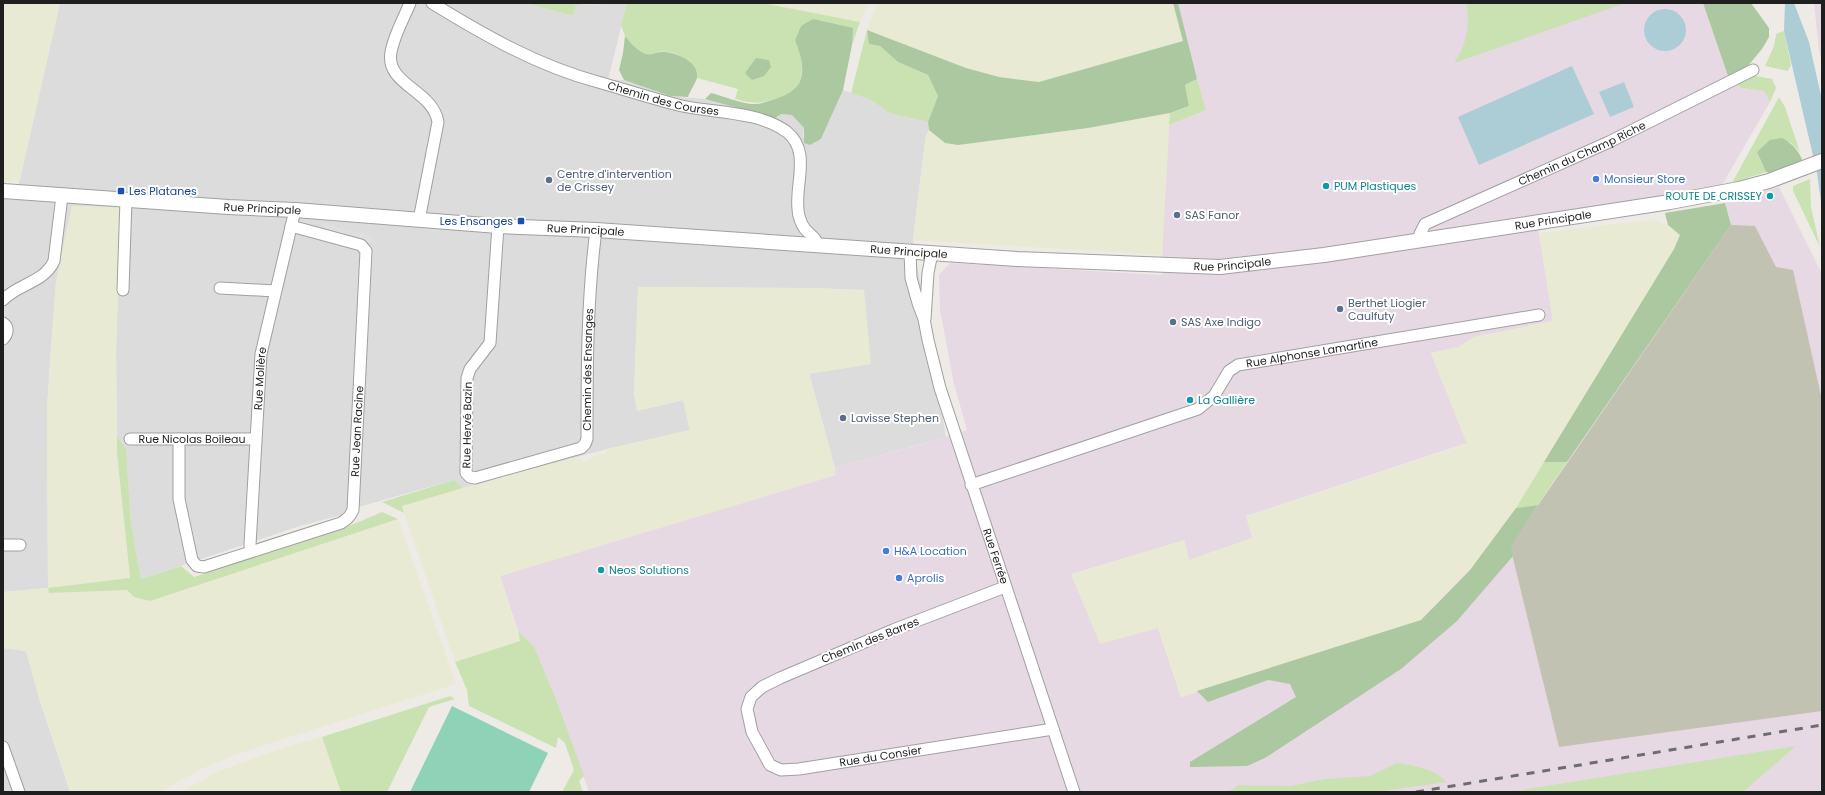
<svg xmlns="http://www.w3.org/2000/svg" width="1825" height="795" font-family="Poppins,sans-serif">
<style>
.residential{fill:#dddcdc}
.industrial{fill:#e6d9e4}
.construction{fill:#c2c2b3}
.farmland{fill:#e9ead4}
.grass{fill:#cae2b2}
.forest{fill:#acc8a0}
.pitch{fill:#8ed3b8}
.parking{fill:#dfdfdf}
.water{fill:#accdd6}
.lines{fill:none;stroke-linecap:round;stroke-linejoin:round}
.minor-casing{stroke:#a0a0a0;stroke-width:13}
.tertiary-casing{stroke:#a0a0a0;stroke-width:16}
.minor{stroke:#fff;stroke-width:11}
.tertiary{stroke:#fff;stroke-width:14}
.rail{stroke:#6d6d6d;stroke-width:3;stroke-dasharray:8 8;stroke-linecap:butt}
.shop-dot{fill:#3f7fe0;stroke:#fff;stroke-width:1.5}
.service-dot{fill:#5c6f8a;stroke:#fff;stroke-width:1.5}
.culture-dot{fill:#0f9aa8;stroke:#fff;stroke-width:1.5}
.transit-dot{fill:#1a4fb4;stroke:#fff;stroke-width:1.5}
.labels{text-anchor:middle;dominant-baseline:central;stroke-width:4;stroke-linejoin:round;paint-order:stroke}
.street-label{font-size:11px;fill:#1f1f1f;stroke:#fff}
.service-label{font-size:11px;fill:#4e5e75;stroke:#fff;text-anchor:start}
.shop-label{font-size:11px;fill:#366cbe;stroke:#fff;text-anchor:start}
.culture-label{font-size:11px;fill:#0d838f;stroke:#fff;text-anchor:start}
.transit-label{font-size:11px;fill:#164399;stroke:#fff;text-anchor:start}
</style>
<rect width="100%" height="100%" fill="#eeebe6"/>
<g class="residential">
<path d="M60 3H525L573 16 576 5 627 3 608 80H624L670 96 705 99 775 118 781 114 792 115 804 128 803 136 810 145 821 139 843 90 871 100 889 113 928 122 929 130 926 136 922 165 913 240 946 437 835 468 809 373 864 290 811 288 638 287 634 392 637 411 683 400 690 430 607 449 463 488 454 480 362 506 341 515 300 526 141 579 131 523 126 449 117 436 116 351 120 218 72 206 56 282 50 361 47 409 48 588 3 592V198L15 200Z"/>
<path d="M3 648 26 651 40 701 70 792H3Z"/>
</g>
<g class="industrial">
<path d="M1178 3H1703L1728 76 1741 88 1764 91 1770 102 1722 185 1656 198 1544 214 1539 233 1553 321 1474 337 1459 347 1431 353 1467 443 1246 516 1253 538 1189 560 1184 540 1158 628 1181 697 1287 663 1306 732 1510 546 1731 225 1725 203 1779 187 1822 274V792H589L558 704 534 646 518 631 500 576 835 475V468L926 443 967 430 954 384 940 310 939 275 950 263 1163 275 1162 235 1169 125 1206 110 1187 45Z"/>
<path d="M1814 3H1822V63L1819 51Z"/>
</g>
<path class="construction" d="M1731 225 1755 226 1776 267 1793 270 1822 400V711L1559 747 1510 546Z"/>
<g class="farmland">
<path d="M3 3H60L20 180 9 182H3Z"/>
<path d="M762 3H868L860 22Z"/>
<path d="M877 3H1173L1183 41 1039 82 999 77 966 68 867 30Z"/>
<path d="M1170 113 1162 255 913 240 922 165 926 136 929 130 945 143 958 145 1088 128Z"/>
<path d="M72 206 121 207 116 351 117 453 130 578 49 593 127 590 134 597 150 601 398 519 456 684 243 752 201 769 161 792H70L40 701 26 651 3 648V592L48 588 47 409 56 282Z"/>
<path d="M1651 220 1668 225 1680 235 1674 249 1516 508 1470 570 1421 620 1181 697 1158 628 1100 644 1071 574 1184 540 1189 560 1252 538 1246 516 1467 444 1431 353 1459 347 1474 337 1553 321 1539 233Z"/>
<path d="M638 287 811 288 864 290 871 364 809 374 835 468 836 475 500 576 520 641 455 662 402 506 493 479 577 457 584 462 597 455 607 453V449L690 430 683 400 637 411 634 392Z"/>
<path d="M322 737 341 792H181L219 771 289 746Z"/>
</g>
<g class="grass">
<path d="M525 3H600L576 5 573 16Z"/>
<path d="M627 3H762L860 22 852 45V28L801 26 795 40C805 66 808 89 778 98 758 104 754 104 735 99L738 89 697 78 694 67 688 60 677 54 662 51 648 55 637 50 625 36 621 25Z"/>
<path d="M1466 3H1626L1454 63C1466 46 1471 24 1466 3Z"/>
<path d="M867 30 870 44 880 46 898 62 928 75 938 96 928 122 889 113 871 100 851 93Z"/>
<path d="M1784 31 1791 65 1788 71 1765 66 1774 46 1776 34Z"/>
<path d="M1751 75 1772 79 1776 88 1770 102 1764 91 1741 88 1734 82Z"/>
<path d="M1197 79 1206 110 1169 125 1170 113 1189 106 1185 85Z"/>
<path d="M1779 97 1785 107 1800 152 1790 142 1757 152 1766 172 1732 183Z"/>
<path d="M1810 179 1811 207 1820 247 1793 191V186Z"/>
<path d="M117 436 126 449 131 523 141 579 181 566 194 577 354 524 382 512 398 519 150 601 134 597 127 590 49 593 48 588 130 578 117 453Z"/>
<path d="M1544 462H1567L1538 505 1516 508Z"/>
<path d="M454 480 463 488 402 506 404 513 382 502Z"/>
<path d="M518 631 534 646 558 704 584 776 579 781 583 792H562L574 770 565 743 558 737 556 748 469 706 467 690 455 662 520 641Z"/>
<path d="M450 696 455 699 429 707 387 792H341L322 737Z"/>
<path d="M1796 746 1743 792H1509Z"/>
<path d="M1397 763C1415 766 1433 768 1447 782L1376 792H1228L1239 785 1291 786 1324 779 1370 776Z"/>
</g>
<g class="forest">
<path d="M1173 3H1178L1197 79 1185 85 1189 106 1170 113 1088 128 958 145 945 143 929 130 928 122 938 96 928 75 898 62 880 46 869 44 867 30 966 68 999 77 1039 82 1183 41Z"/>
<path d="M1703 3H1751L1769 28V37L1762 49 1747 67 1728 76Z"/>
<path d="M813 19 853 28 852 45 843 90 821 139 810 145 804 143V128L792 115 781 114 775 118 705 99 711 93C723 96 742 104 754 104 760 104 769 101 775 99 808 89 806 69 795 40L801 26Z"/>
<path d="M625 36C632 44 636 50 646 54 652 56 658 51 664 52 677 53 699 61 697 78 696 82 689 93 688 97L670 96 624 80 619 70 623 53Z"/>
<path d="M756 58 769 60 771 67 764 76 752 80 745 73Z"/>
<path d="M1782 138C1793 144 1799 151 1803 162L1776 174 1766 172 1757 152 1770 140Z"/>
<path d="M1725 203 1731 225 1567 462H1544L1674 249 1680 235 1668 225 1665 213Z"/>
<path d="M1538 505 1511 546 1513 556 1457 621 1401 669 1265 758 1247 766 1190 767V762L1296 697 1290 684 1268 680 1208 702 1197 691 1421 620 1470 570 1516 508Z"/>
</g>
<path class="pitch" d="M452 706 548 753 529 792H410Z"/>
<path class="parking" d="M322 223 373 236 371 243 321 230Z"/>
<g class="water">
<path d="M1785 3H1794L1809 42 1822 100V209L1817 173 1784 31Z"/>
<circle cx="1665" cy="30" r="21"/>
<path d="M1572 66 1594 114 1479 165 1458 117Z"/>
<path d="M1624 82 1634 107 1610 117 1599 92Z"/>
</g>
<g class="lines">
<defs>
<g id="minor">
<path d="M410 3C404 18 394 35 391 52 385 85 433 90 438 122L419 220"/>
<path id="s1" d="M432 3C484 35 538 66 598 82 626 90 654 99 682 106 714 113 759 111 787 132 811 151 795 184 798 209 798 215 801 224 805 229 809 234 817 238 817 245"/>
<path id="s2" d="M498 226 490 343 470 369 467 378 466 473 470 477 475 478 581 448 585 444 587 439C587 369 587 299 596 230"/>
<path id="s3" d="M1423 240 1420 234 1425 224 1609 142 1753 70"/>
<path id="s4" d="M910 251 911 278 918 303 924 319 928 340 940 388 1074 792"/>
<path d="M220 288 275 291"/>
<path d="M123 290 126 199"/>
<path d="M3 300C17 284 44 283 54 261L62 196"/>
<path d="M925 319 928 273 932 253"/>
<path d="M3 323C9 327 8 334 3 339"/>
<path id="s5" d="M130 439H255"/>
<path id="s6" d="M179 439V499L192 560 197 566 204 567 341 523C347 519 350 517 353 510L366 251 361 245 291 226"/>
<path id="s7" d="M971 485 1198 409 1214 396 1229 371 1238 365 1539 315"/>
<path d="M3 545H20"/>
<path id="s8" d="M251 551 250 545 261 354 295 210"/>
<path id="s9" d="M1005 587 893 630 780 678 762 687 751 697 747 709 752 732 770 765 781 770 799 769 1053 729"/>
<path d="M3 747 19 792"/>
</g>
<g id="tertiary">
<path id="s10" d="M3 191 228 207 295 210 498 226 596 230 1017 259 1220 267 1324 255 1670 202 1739 189 1769 181 1822 161"/>
</g>
</defs>
<use href="#minor" class="minor-casing"/>
<use href="#tertiary" class="tertiary-casing"/>
<use href="#minor" class="minor"/>
<use href="#tertiary" class="tertiary"/>
<path class="rail" d="M1416 792 1822 725"/>
</g>
<g class="shop-dot">
<circle cx="1596" cy="179" r="4"/>
<circle cx="886" cy="551" r="4"/>
<circle cx="899" cy="578" r="4"/>
</g>
<g class="service-dot">
<circle cx="549" cy="180" r="4"/>
<circle cx="1177" cy="215" r="4"/>
<circle cx="1340" cy="309" r="4"/>
<circle cx="1173" cy="322" r="4"/>
<circle cx="843" cy="418" r="4"/>
</g>
<g class="culture-dot">
<circle cx="1326" cy="186" r="4"/>
<circle cx="1770" cy="196" r="4"/>
<circle cx="1190" cy="400" r="4"/>
<circle cx="601" cy="570" r="4"/>
</g>
<g class="transit-dot">
<rect x="117" y="187" width="8" height="8" rx="2"/>
<rect x="517" y="217" width="8" height="8" rx="2"/>
</g>
<g class="labels">
<g class="street-label">
<text stroke="none"><textPath href="#s1" startOffset="252">Chemin des Courses</textPath></text>
<text stroke="none"><textPath href="#s3" startOffset="190">Chemin du Champ Riche</textPath></text>
<text stroke="none"><textPath href="#s10" startOffset="260">Rue Principale</textPath></text>
<text stroke="none"><textPath href="#s10" startOffset="1556">Rue Principale</textPath></text>
<text stroke="none"><textPath href="#s10" startOffset="584">Rue Principale</textPath></text>
<text stroke="none"><textPath href="#s10" startOffset="908">Rue Principale</textPath></text>
<text stroke="none"><textPath href="#s10" startOffset="1232">Rue Principale</textPath></text>
<text stroke="none"><textPath href="#s7" startOffset="375">Rue Alphonse Lamartine</textPath></text>
<text stroke="none"><textPath href="#s2" startOffset="456">Chemin des Ensanges</textPath></text>
<text stroke="none"><textPath href="#s8" startOffset="173">Rue Molière</textPath></text>
<text transform="translate(467 425) rotate(-89)">Rue Hervé Bazin</text>
<text stroke="none"><textPath href="#s6" startOffset="378">Rue Jean Racine</textPath></text>
<text stroke="none"><textPath href="#s5" startOffset="62">Rue Nicolas Boileau</textPath></text>
<text stroke="none"><textPath href="#s4" startOffset="318">Rue Ferrée</textPath></text>
<text transform="translate(870 640) rotate(-22)">Chemin des Barres</text>
<text stroke="none"><textPath href="#s9" startOffset="464">Rue du Consier</textPath></text>
</g>
<g class="service-label">
<text x="557" y="174">Centre d'intervention<tspan x="557" dy="13">de Crissey</tspan></text>
<text x="1185" y="215">SAS Fanor</text>
<text x="1348" y="303">Berthet Liogier<tspan x="1348" dy="13">Caulfuty</tspan></text>
<text x="1181" y="322">SAS Axe Indigo</text>
<text x="851" y="418">Lavisse Stephen</text>
</g>
<g class="shop-label">
<text x="1604" y="179">Monsieur Store</text>
<text x="894" y="551">H&amp;A Location</text>
<text x="907" y="578">Aprolis</text>
</g>
<g class="culture-label">
<text x="1334" y="186">PUM Plastiques</text>
<text x="1762" y="196" text-anchor="end">ROUTE DE CRISSEY</text>
<text x="1198" y="400">La Gallière</text>
<text x="609" y="570">Neos Solutions</text>
</g>
<g class="transit-label">
<text x="129" y="191">Les Platanes</text>
<text x="513" y="221" text-anchor="end">Les Ensanges</text>
</g>
</g>
<rect width="1825" height="795" fill="none" stroke="#1f1f1f" stroke-width="8"/>
</svg>
